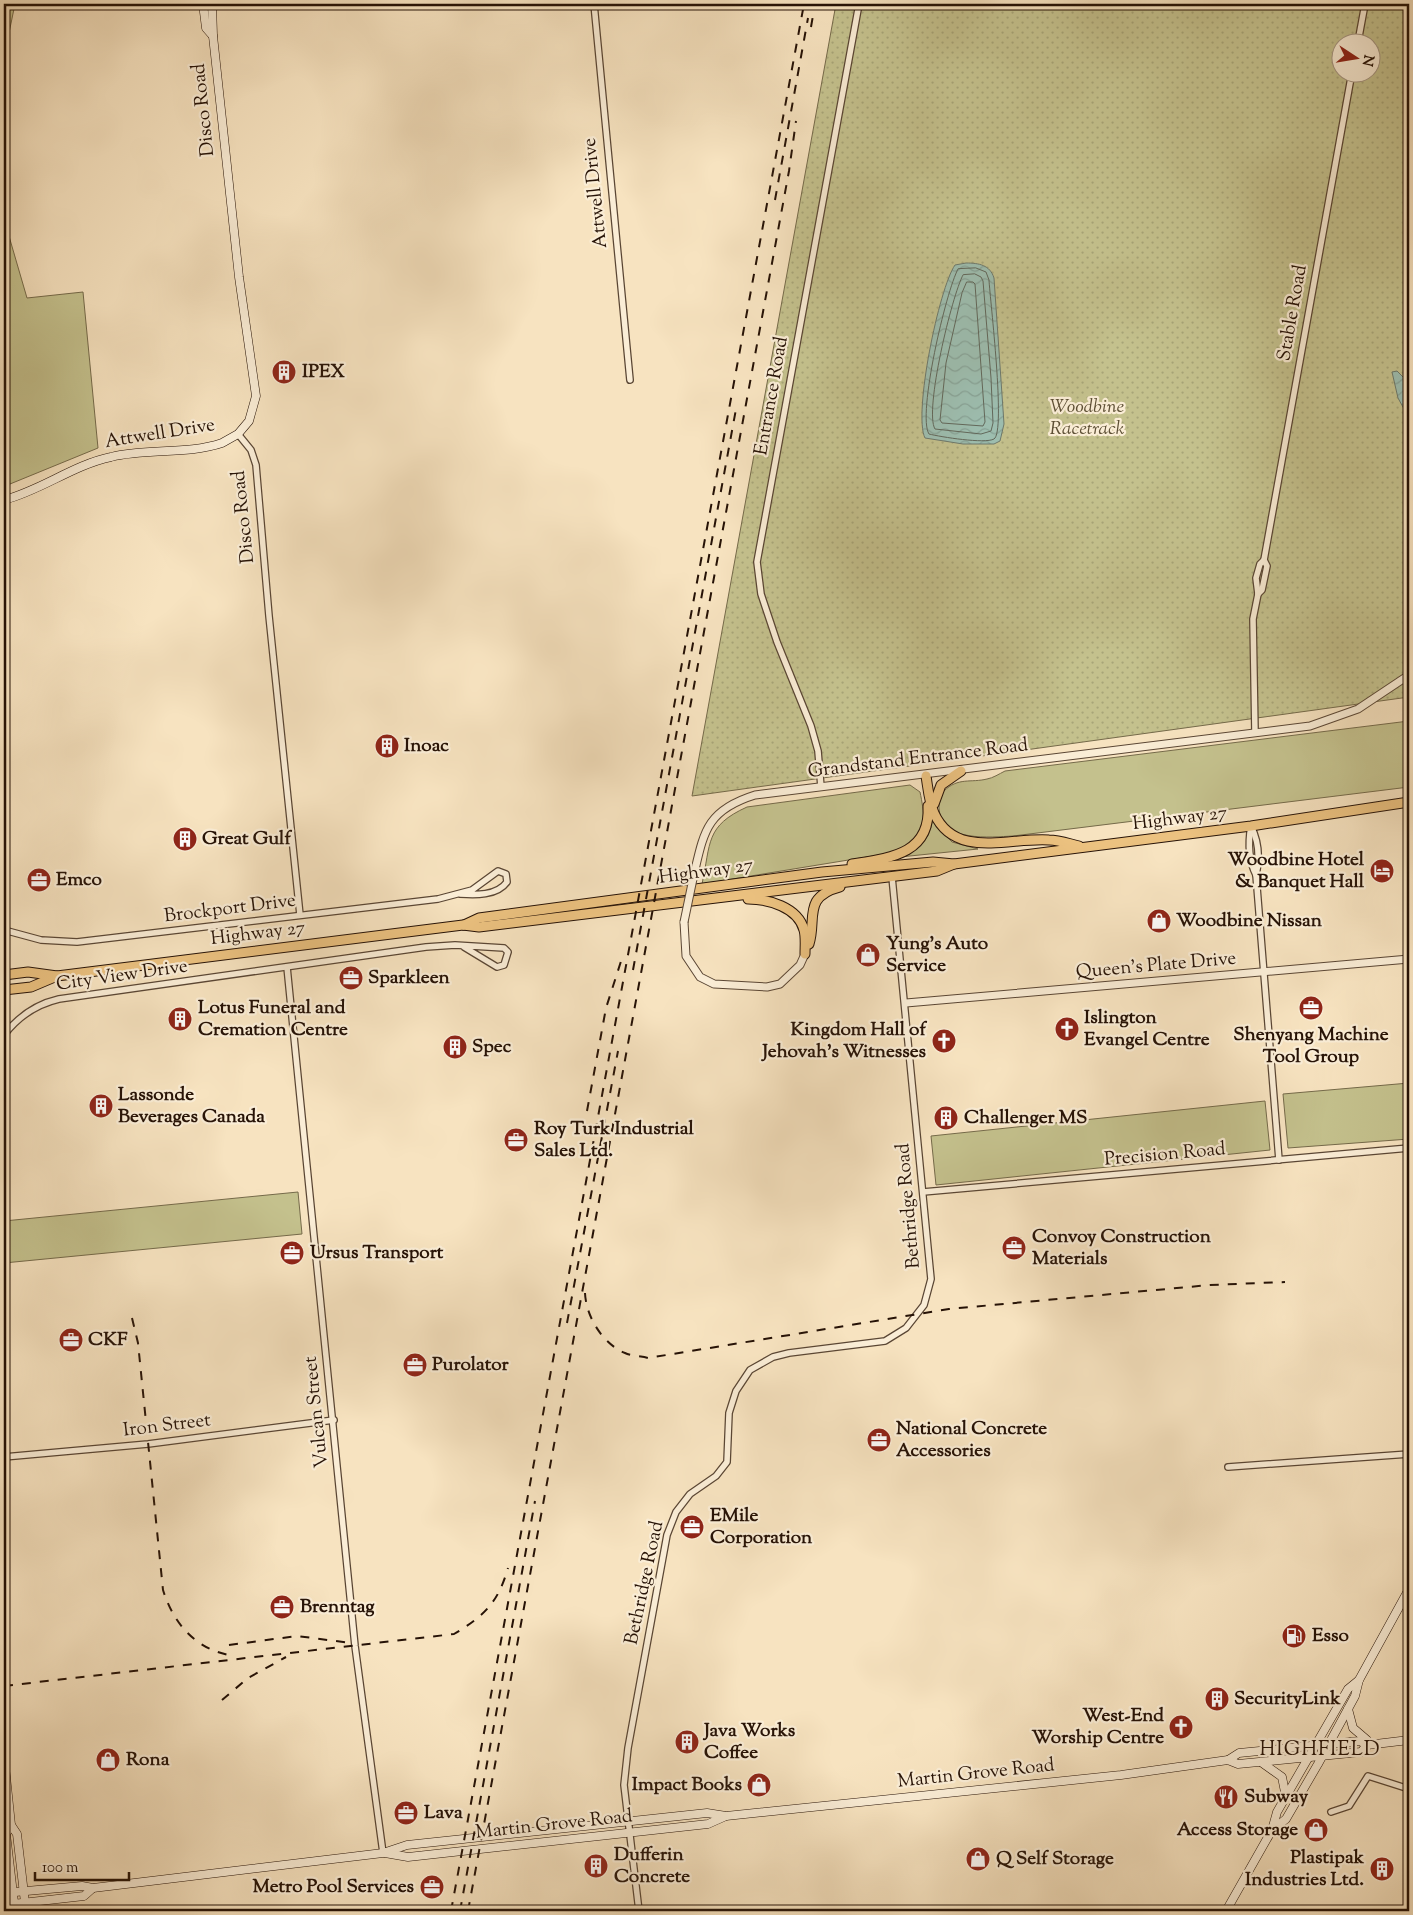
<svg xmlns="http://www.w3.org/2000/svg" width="1413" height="1915" font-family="'Sorts Mill Goudy',serif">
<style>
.green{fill:#c4c18d;stroke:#756a4a}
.park{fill:url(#park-dots);stroke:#756a4a;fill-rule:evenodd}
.water{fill:url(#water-waves);stroke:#6d796c}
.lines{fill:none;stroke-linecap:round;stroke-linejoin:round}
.shore{stroke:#62685b;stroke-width:1}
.minor-casing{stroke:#5a4634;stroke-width:8}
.tertiary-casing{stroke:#5a4634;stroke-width:9}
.secondary-casing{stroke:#261206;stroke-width:9}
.primary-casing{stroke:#261206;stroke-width:11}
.minor{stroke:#faedd6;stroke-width:5.5}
.tertiary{stroke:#faedd6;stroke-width:7}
.secondary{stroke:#faedd6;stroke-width:8}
.primary{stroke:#ecc280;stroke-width:9}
.rail{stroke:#261206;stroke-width:2;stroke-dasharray:9 9;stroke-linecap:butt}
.tertiary-bridge-casing{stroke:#5a4634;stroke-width:9;stroke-linecap:butt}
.tertiary-bridge{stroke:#faedd6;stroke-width:7}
.labels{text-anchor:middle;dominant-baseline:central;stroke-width:4.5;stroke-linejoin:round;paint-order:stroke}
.street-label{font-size:19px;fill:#261206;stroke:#faedd6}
.poi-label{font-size:19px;font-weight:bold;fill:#261206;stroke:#faedd6;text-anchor:start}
.park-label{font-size:19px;font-style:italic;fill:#5d4f35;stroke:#faedd6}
.neighbourhood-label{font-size:20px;letter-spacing:1px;fill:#261206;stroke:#faedd6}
</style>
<defs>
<pattern id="park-dots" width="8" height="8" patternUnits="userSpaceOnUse" patternTransform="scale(1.25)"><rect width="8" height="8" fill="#c4c18d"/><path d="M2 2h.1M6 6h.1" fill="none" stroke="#a8a578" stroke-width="1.8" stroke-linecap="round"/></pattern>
<pattern id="water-waves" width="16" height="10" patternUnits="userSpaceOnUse" patternTransform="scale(1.25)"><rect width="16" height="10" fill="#9dbeb0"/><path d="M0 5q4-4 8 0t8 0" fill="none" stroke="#87a296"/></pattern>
</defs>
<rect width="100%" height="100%" fill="#f7e3c0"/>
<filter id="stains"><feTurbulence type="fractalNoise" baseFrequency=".004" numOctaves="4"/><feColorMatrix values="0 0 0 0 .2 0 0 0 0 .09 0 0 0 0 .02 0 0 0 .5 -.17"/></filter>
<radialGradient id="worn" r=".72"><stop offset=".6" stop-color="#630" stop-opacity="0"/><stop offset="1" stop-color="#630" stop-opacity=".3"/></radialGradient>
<g class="green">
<path d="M4 4H15L4 57Z"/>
<path d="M4 219 27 298 83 292 98 448 10 484H4Z"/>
<path d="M1409 721V787L1013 836C991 837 940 843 939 808 939 802 939 795 944 791 958 777 971 783 987 779 993 778 999 774 1005 771Z"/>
<path d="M910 785 920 792C924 811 928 834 908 847 902 850 892 852 885 854L702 884C711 843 705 826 747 807Z"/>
<path d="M932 820 952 842 978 849 900 857C916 849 931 841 932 820Z"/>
<path d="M1409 1083V1139L1288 1148 1283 1094Z"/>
<path d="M1265 1101 1270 1150 936 1185 931 1136Z"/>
<path d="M298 1192 302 1234 4 1263V1221Z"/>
</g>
<path class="park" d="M836 4H1409V697L692 796ZM1340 42H1370V72H1340Z"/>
<g class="water">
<path d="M966 263C979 263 990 265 994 278L1004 424 1000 441 994 444H963L925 438C913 414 939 288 955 265Z"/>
<path d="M1397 371 1409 383V418L1398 398 1392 372Z"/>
</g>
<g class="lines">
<g class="shore">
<path d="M976 268 986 272 989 280C990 299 1006 432 994 439 985 444 941 437 929 434 917 415 946 291 958 269Z"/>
<path d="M975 274 981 277 983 281 991 378 993 423 991 431 981 434 935 429C924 411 952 295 963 275Z"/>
<path d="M967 282H973L975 284 985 422 983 426 942 423 940 420 946 363 962 293Z"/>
</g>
<defs>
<g id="minor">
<path d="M594 4 630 380"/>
<path d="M1358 42 1365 4"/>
<path d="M238 434 251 450 256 465 269 616 300 915"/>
<path d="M1258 594 1262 590 1267 566 1264 560 1352 72"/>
<path d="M1255 733 1253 619 1258 594 1256 578 1260 564 1264 560"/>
<path d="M821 787 818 751 811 726 777 642 761 594 757 562 859 4"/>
<path d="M1251 826C1259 842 1260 858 1256 875L1279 1160"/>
<path d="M1251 826C1248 843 1248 859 1256 875"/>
<path d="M4 930 41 940 77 942 438 899 472 890 498 871 506 874 507 882C497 896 475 895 460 894"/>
<path d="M287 967 355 1646 383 1853"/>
<path d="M4 1035C18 1017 37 1004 59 999L426 947 455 945 504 948 508 952 504 965 497 967 464 947"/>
<path d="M923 1192 1409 1148"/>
<path d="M4 1457 148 1444 334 1420"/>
<path d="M1228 1467 1409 1454"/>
<path d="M1331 1812 1349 1806 1368 1776 1409 1789"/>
<path d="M639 1911 624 1785 628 1748 667 1535 676 1512 690 1494 716 1476 727 1462 729 1413 736 1391 750 1370 773 1357 789 1353 885 1341 906 1328 924 1305 931 1279 892 877"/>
</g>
<g id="tertiary">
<path d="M694 874C704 831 707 810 755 795L1310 726 1358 709 1409 675"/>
<path d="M684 922 686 956 700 977 714 984 767 987 780 984 800 965 805 954"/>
<path d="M906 1003 1409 959"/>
</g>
<g id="secondary">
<path d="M203 4 206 28 213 36"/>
<path d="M4 500C42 490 73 465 111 457 147 448 187 455 222 443L238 434 249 421 256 396 239 277 213 36 212 4"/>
<path d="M1348 1709 1353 1728 1367 1740"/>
<path d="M4 1757 11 1825 17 1834 26 1911"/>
<path d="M1228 1760 1239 1753 1360 1741 1367 1745 1409 1740"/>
<path d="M1261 1762 1282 1777 1286 1797"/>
<path d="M11 1825 6 1834 15 1911"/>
<path d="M1272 1830 1286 1819 1318 1764 1355 1696 1359 1680 1409 1589"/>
<path d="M385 1853 408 1857 708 1824 726 1816"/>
<path d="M4 1893 82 1886 93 1888 383 1853 407 1845 707 1813 726 1816 1121 1775 1228 1760 1238 1764 1361 1752 1367 1745"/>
<path d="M4 1905 84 1896 93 1888"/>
<path d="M1226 1911 1272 1830 1277 1812 1348 1689 1359 1680"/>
</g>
<g id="primary">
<path d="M926 776C928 788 929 802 934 813 955 860 1010 837 1049 840 1059 840 1070 844 1079 846"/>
<path d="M934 804 941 785 961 771"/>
<path d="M852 864C890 858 931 854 928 806"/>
<path d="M748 899C768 899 798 907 804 930 806 937 805 946 805 954"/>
<path d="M464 925 479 918 822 872 933 862 954 864 1251 826 1409 802"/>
<path d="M809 944C817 919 802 897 840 887"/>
<path d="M4 975 28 972 57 976 463 925 479 927 937 871 954 864"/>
<path d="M4 990 31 987 57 976"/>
</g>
</defs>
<use href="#minor" class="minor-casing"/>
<use href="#tertiary" class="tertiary-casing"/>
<use href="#secondary" class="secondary-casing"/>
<use href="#primary" class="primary-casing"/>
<use href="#minor" class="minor"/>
<use href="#tertiary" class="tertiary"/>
<use href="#secondary" class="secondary"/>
<use href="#primary" class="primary"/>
<g class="rail">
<path d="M811 27 815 4"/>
<path d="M775 200 808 18"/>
<path d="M633 970 736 409"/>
<path d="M587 1111 606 1008 623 955"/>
<path d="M585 1293C586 1317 603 1344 625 1353 631 1356 641 1356 648 1358L949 1309 1210 1285 1285 1282"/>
<path d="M132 1318 138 1343 163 1590C174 1625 197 1651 235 1656"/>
<path d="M567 1323 618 1051"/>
<path d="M229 1645 297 1636 351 1643"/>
<path d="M4 1686 454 1634C484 1616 498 1603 508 1568"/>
<path d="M222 1700 248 1678 286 1657"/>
<path d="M451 1911 804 4"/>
<path d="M460 1911 535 1501"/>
<path d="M468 1911 789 171 796 121"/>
</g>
<defs>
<path id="tertiary-bridge" d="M684 922 694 874"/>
</defs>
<use href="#tertiary-bridge" class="tertiary-bridge-casing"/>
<use href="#tertiary-bridge" class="tertiary-bridge"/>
</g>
<defs>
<symbol id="building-disc" viewBox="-11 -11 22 22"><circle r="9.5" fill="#8f2418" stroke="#faedd6"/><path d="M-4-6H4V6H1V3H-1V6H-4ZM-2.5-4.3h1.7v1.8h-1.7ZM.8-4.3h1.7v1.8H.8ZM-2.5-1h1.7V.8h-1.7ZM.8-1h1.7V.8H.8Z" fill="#fff"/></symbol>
<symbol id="hotel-disc" viewBox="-11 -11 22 22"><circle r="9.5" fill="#8f2418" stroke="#faedd6"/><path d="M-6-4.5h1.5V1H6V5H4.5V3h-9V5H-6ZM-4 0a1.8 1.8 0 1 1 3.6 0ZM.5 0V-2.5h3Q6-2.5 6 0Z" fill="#fff"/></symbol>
<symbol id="office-disc" viewBox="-11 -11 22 22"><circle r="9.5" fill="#8f2418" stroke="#faedd6"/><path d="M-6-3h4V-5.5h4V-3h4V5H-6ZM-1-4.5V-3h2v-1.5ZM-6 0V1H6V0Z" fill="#fff"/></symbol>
<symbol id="shop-disc" viewBox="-11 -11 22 22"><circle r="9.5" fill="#8f2418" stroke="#faedd6"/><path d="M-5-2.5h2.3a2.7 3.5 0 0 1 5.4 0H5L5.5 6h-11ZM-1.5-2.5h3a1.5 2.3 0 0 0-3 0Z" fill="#fff"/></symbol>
<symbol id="church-disc" viewBox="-11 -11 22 22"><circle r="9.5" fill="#8f2418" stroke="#faedd6"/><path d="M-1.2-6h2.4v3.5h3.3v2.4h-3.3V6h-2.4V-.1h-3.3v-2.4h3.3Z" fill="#fff"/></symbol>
<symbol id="fuel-disc" viewBox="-11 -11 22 22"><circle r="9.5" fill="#8f2418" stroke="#faedd6"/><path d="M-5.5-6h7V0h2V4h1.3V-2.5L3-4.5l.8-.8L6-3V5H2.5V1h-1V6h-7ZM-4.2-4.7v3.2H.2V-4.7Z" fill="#fff"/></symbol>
<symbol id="restaurant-disc" viewBox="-11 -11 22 22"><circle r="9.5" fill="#8f2418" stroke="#faedd6"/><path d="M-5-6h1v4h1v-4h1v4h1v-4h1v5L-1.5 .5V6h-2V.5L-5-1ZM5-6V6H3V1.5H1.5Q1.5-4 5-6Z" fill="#fff"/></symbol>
</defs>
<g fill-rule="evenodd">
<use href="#building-disc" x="270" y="358" width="28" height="28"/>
<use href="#building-disc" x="373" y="732" width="28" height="28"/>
<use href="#building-disc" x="171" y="825" width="28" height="28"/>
<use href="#hotel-disc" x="1368" y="857" width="28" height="28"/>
<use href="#office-disc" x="25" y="866" width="28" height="28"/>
<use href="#shop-disc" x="1145" y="907" width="28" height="28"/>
<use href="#shop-disc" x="854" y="941" width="28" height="28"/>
<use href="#office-disc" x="337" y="964" width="28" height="28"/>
<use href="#office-disc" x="1297" y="994" width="28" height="28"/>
<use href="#building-disc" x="166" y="1005" width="28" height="28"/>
<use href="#church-disc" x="1053" y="1015" width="28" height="28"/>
<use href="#church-disc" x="930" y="1027" width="28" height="28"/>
<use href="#building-disc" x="441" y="1033" width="28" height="28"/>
<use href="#building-disc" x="87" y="1092" width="28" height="28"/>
<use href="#building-disc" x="932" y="1104" width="28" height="28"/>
<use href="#office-disc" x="502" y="1126" width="28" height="28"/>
<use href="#office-disc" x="1000" y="1234" width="28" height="28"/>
<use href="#office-disc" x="278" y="1239" width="28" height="28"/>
<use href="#office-disc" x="57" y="1326" width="28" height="28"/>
<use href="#office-disc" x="401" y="1351" width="28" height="28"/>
<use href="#office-disc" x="865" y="1426" width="28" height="28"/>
<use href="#office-disc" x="678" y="1513" width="28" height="28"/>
<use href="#office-disc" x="268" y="1593" width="28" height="28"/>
<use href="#fuel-disc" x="1280" y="1622" width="28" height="28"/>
<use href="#building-disc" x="1203" y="1685" width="28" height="28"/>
<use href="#church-disc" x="1167" y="1713" width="28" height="28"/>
<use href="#building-disc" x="673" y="1728" width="28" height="28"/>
<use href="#shop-disc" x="94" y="1746" width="28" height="28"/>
<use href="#shop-disc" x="745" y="1771" width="28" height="28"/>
<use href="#restaurant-disc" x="1212" y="1783" width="28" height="28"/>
<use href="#office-disc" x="392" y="1799" width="28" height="28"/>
<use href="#shop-disc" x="1302" y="1816" width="28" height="28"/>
<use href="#shop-disc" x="964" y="1845" width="28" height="28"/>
<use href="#building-disc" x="582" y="1852" width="28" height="28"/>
<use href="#building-disc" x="1368" y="1855" width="28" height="28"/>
<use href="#office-disc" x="418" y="1873" width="28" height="28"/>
</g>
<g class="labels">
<g class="street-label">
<text transform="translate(204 110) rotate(-96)">Disco Road</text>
<text transform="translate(596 193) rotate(-96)">Attwell Drive</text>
<text transform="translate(1293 313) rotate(-80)">Stable Road</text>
<text transform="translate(772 396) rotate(-80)">Entrance Road</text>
<text transform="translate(160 434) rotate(-9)">Attwell Drive</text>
<text transform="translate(244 517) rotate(-96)">Disco Road</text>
<text transform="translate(918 759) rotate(-7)">Grandstand Entrance Road</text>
<text transform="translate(1180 819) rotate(-7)">Highway 27</text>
<text transform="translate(706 872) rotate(-8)">Highway 27</text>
<text transform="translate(230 909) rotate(-7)">Brockport Drive</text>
<text transform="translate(258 934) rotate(-7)">Highway 27</text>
<text transform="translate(1156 966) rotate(-5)">Queen's Plate Drive</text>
<text transform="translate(122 976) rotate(-8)">City View Drive</text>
<text transform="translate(1165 1155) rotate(-5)">Precision Road</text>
<text transform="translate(909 1206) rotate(-95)">Bethridge Road</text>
<text transform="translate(317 1412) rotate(-96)">Vulcan Street</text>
<text transform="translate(167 1426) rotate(-7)">Iron Street</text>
<text transform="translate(645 1583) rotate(-78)">Bethridge Road</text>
<text transform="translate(976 1774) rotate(-6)">Martin Grove Road</text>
<text transform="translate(554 1825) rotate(-6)">Martin Grove Road</text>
</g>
<g class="poi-label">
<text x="302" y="372">IPEX</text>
<text x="404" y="746">Inoac</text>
<text x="202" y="839">Great Gulf</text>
<text x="1364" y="860" text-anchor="end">Woodbine Hotel<tspan x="1364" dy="22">&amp; Banquet Hall</tspan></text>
<text x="56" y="880">Emco</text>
<text x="1176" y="921">Woodbine Nissan</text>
<text x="886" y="944">Yung’s Auto<tspan x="886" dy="22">Service</tspan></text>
<text x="368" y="978">Sparkleen</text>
<text x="198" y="1008">Lotus Funeral and<tspan x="198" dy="22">Cremation Centre</tspan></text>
<text x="1084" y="1018">Islington<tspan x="1084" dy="22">Evangel Centre</tspan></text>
<text x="926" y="1030" text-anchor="end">Kingdom Hall of<tspan x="926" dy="22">Jehovah's Witnesses</tspan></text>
<text x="1311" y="1035" text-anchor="middle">Shenyang Machine<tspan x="1311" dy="22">Tool Group</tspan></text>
<text x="472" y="1047">Spec</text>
<text x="118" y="1095">Lassonde<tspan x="118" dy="22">Beverages Canada</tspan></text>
<text x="964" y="1118">Challenger MS</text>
<text x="534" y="1129">Roy Turk Industrial<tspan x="534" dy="22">Sales Ltd.</tspan></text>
<text x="1032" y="1237">Convoy Construction<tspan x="1032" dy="22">Materials</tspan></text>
<text x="310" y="1253">Ursus Transport</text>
<text x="88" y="1340">CKF</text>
<text x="432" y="1365">Purolator</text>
<text x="896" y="1429">National Concrete<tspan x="896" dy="22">Accessories</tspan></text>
<text x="710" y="1516">EMile<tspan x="710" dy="22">Corporation</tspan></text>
<text x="300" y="1607">Brenntag</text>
<text x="1312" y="1636">Esso</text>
<text x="1234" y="1699">SecurityLink</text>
<text x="1164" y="1716" text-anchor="end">West-End<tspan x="1164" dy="22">Worship Centre</tspan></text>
<text x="704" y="1731">Java Works<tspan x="704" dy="22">Coffee</tspan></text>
<text x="126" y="1760">Rona</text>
<text x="742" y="1785" text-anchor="end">Impact Books</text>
<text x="1244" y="1797">Subway</text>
<text x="424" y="1813">Lava</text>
<text x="1298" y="1830" text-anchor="end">Access Storage</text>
<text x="614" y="1855">Dufferin<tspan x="614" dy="22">Concrete</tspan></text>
<text x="1364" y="1858" text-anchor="end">Plastipak<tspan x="1364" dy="22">Industries Ltd.</tspan></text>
<text x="996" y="1859">Q Self Storage</text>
<text x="414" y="1887" text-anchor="end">Metro Pool Services</text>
</g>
<g class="park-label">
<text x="1087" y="407">Woodbine<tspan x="1087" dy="22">Racetrack</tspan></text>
</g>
<g class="neighbourhood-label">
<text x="1320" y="1750">HIGHFIELD</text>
</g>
</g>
<rect width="1413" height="1915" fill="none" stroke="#f7e3c0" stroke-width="20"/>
<rect x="5" y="5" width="1403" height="1905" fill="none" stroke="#261206" stroke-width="2.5"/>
<rect x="10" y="10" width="1393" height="1895" fill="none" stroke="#261206"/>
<g transform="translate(1356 58) rotate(102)"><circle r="24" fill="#faedd6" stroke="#a59583"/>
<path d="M0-4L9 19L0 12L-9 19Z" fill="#8f2418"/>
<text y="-8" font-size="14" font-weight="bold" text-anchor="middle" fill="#261206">N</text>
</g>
<path d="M35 1872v8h94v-8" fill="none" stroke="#261206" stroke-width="2.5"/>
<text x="42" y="1872" font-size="15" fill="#261206" stroke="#faedd6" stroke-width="4" paint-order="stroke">100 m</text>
<rect width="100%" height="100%" filter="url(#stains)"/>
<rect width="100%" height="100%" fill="url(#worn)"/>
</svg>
